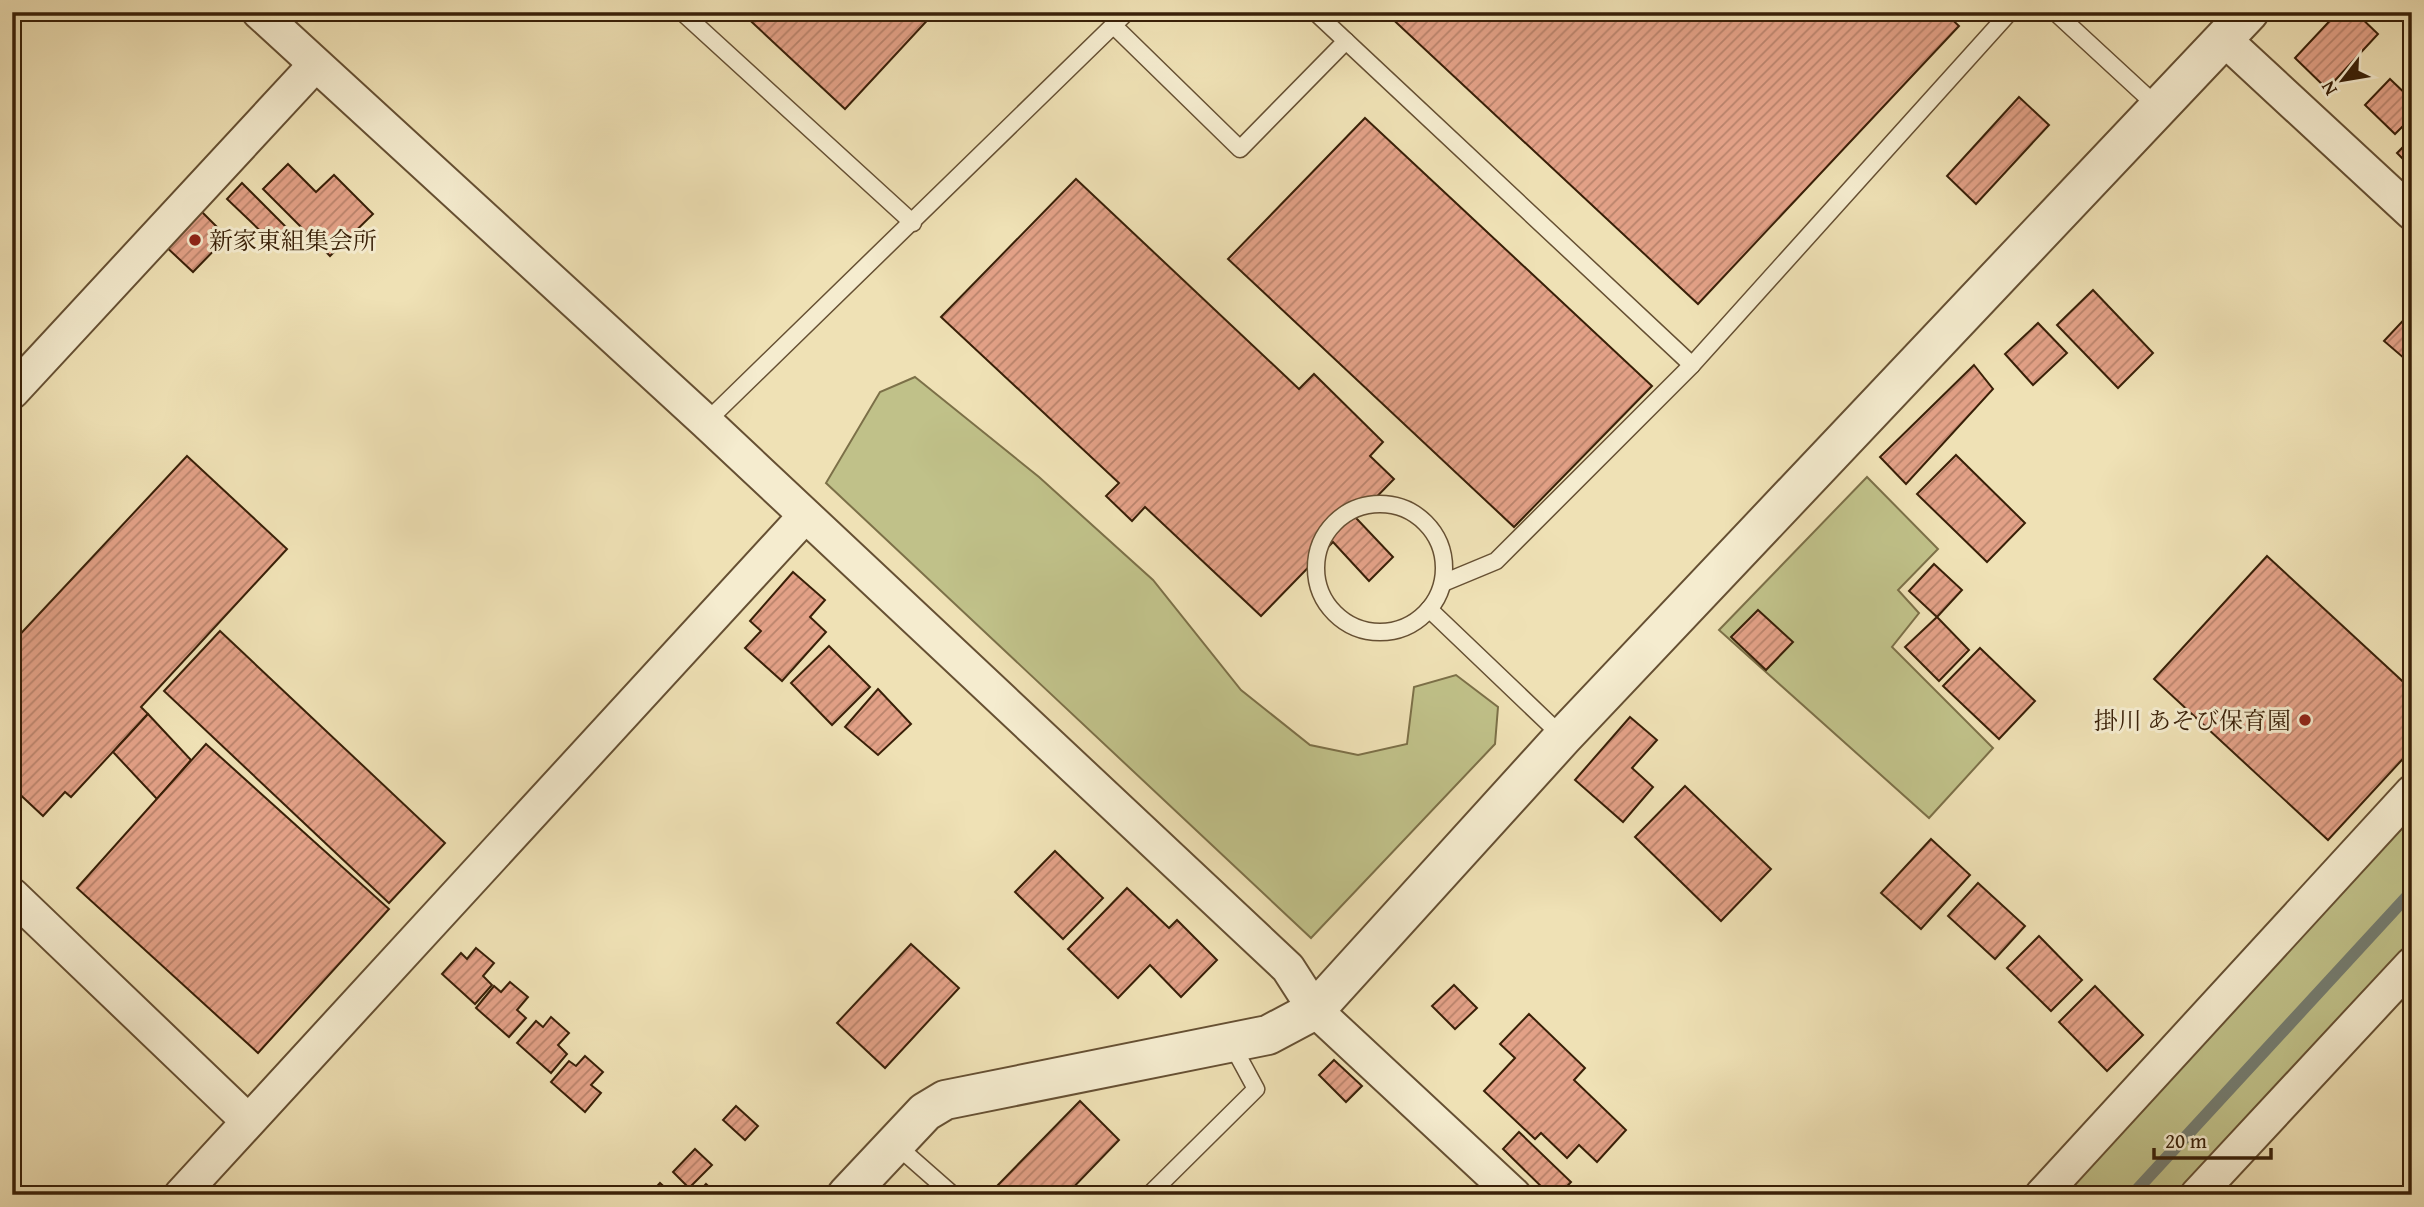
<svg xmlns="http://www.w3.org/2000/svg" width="2424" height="1207" font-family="'Gentium Book Plus','Noto Serif JP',serif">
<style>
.green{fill:#c0c189;stroke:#7c7048;stroke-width:2}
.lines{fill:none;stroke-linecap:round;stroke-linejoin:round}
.stream{stroke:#757d71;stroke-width:12}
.building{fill:url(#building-hatch);stroke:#392008;stroke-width:2}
.service-casing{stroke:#665033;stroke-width:19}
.minor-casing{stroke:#665033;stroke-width:37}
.tertiary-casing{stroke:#665033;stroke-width:42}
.service{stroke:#f5eccf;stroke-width:16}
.minor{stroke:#f5eccf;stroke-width:33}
.tertiary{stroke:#f5eccf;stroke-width:38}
.poi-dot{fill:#8f2418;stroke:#f5eccf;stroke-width:2.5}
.labels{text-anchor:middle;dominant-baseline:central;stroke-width:6;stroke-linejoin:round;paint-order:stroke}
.poi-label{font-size:24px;fill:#392008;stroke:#f5eccf;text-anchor:start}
</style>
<defs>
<pattern id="building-hatch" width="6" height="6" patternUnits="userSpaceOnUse" patternTransform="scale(1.75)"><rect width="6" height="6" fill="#e3a187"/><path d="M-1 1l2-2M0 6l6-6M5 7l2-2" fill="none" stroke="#b9836c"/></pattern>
</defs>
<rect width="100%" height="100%" fill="#efe1b5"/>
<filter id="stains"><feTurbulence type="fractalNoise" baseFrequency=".00286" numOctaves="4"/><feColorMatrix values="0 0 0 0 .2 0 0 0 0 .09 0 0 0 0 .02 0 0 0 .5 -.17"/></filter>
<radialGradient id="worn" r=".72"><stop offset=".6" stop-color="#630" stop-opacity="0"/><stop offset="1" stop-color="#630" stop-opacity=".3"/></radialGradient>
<g class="green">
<path d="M915 377 1039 477 1153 580 1241 690 1310 745 1358 755 1407 744 1414 687 1456 675 1498 707 1495 744 1311 938 826 483 880 392Z"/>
<path d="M1867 477 1938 549 1898 590 1919 613 1892 647 1993 748 1929 818 1719 630Z"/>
<path d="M2412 799V964L2197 1195H2056Z"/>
</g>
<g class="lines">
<path class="stream" d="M2132 1195 2412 891"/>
</g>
<g class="building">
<path d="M741 12H935L845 109Z"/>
<path d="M1385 12H1944L1959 26 1698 304Z"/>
<path d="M2338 12H2355L2378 34 2327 89 2295 58Z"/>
<path d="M2390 79 2412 100V117L2395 134 2365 105Z"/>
<path d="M2019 97 2049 125 1976 204 1947 176Z"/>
<path d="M1365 118 1652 386 1514 527 1228 259Z"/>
<path d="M2412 138V168L2397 153Z"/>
<path d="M288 164 316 192 334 175 373 214 330 256 263 189Z"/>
<path d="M1076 179 1299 389 1314 374 1383 442 1370 456 1394 479 1356 518 1393 557 1369 581 1333 542 1261 616 1145 507 1132 521 1106 496 1119 483 941 317Z"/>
<path d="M242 183 287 228 273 243 227 199Z"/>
<path d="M197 207 227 237 193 272 162 243Z"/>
<path d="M2093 290 2153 353 2118 388 2057 325Z"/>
<path d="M2412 311V352L2405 359 2384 341Z"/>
<path d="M2038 323 2067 353 2033 385 2005 354Z"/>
<path d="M1974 365 1993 389 1906 484 1880 457Z"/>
<path d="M1956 455 2025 523 1987 562 1917 494Z"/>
<path d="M187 456 287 549 141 707 148 714 71 797 65 792 43 816 12 787V643Z"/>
<path d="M2267 556 2412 690V749L2328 840 2154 679Z"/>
<path d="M1934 564 1962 590 1937 617 1909 591Z"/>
<path d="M793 572 825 600 810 617 826 632 782 681 745 648 761 631 750 621Z"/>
<path d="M1758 610 1793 642 1766 670 1731 637Z"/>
<path d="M1937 617 1969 650 1939 681 1905 647Z"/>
<path d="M220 631 445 843 389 903 164 691Z"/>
<path d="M829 646 870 687 832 725 791 683Z"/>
<path d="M1980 648 2035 701 1999 739 1943 686Z"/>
<path d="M878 689 911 724 878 755 845 727Z"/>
<path d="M148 714 191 760 157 799 113 752Z"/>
<path d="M1630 717 1657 740 1632 768 1653 787 1623 822 1575 780Z"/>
<path d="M206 744 389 909 258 1053 77 888Z"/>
<path d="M1685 786 1771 869 1721 921 1635 837Z"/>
<path d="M1931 839 1970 875 1921 929 1881 893Z"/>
<path d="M1055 851 1103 898 1063 939 1015 892Z"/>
<path d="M1978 883 2025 926 1995 959 1948 916Z"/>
<path d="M1127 888 1169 928 1177 920 1217 960 1181 997 1150 965 1118 998 1068 949Z"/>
<path d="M2039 936 2082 980 2051 1011 2007 968Z"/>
<path d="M911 944 959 988 885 1068 837 1023Z"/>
<path d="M476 948 494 963 483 976 492 985 475 1004 442 974 461 953 467 959Z"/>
<path d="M510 982 528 997 517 1010 526 1018 509 1037 476 1008 494 986 501 992Z"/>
<path d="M1454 985 1477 1008 1455 1029 1432 1006Z"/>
<path d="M2095 986 2143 1035 2107 1071 2059 1022Z"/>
<path d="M1529 1014 1585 1068 1574 1080 1626 1130 1597 1162 1579 1145 1567 1158 1541 1133 1535 1139 1484 1091 1515 1058 1500 1044Z"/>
<path d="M551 1017 569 1033 558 1045 567 1054 551 1073 517 1043 536 1021 543 1027Z"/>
<path d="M585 1056 603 1072 591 1085 601 1093 585 1112 551 1082 569 1061 576 1066Z"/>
<path d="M1334 1060 1362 1086 1346 1102 1319 1075Z"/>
<path d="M1080 1101 1119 1140 1066 1195H1004L996 1187Z"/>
<path d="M736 1106 758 1126 745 1140 723 1120Z"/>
<path d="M1519 1132 1571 1182 1559 1195H1550L1503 1149Z"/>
<path d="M695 1149 712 1165 689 1188 673 1172Z"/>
<path d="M660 1183 673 1195H649Z"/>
<path d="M706 1184 718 1195H696Z"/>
</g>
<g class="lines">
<defs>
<g id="service">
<path d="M682 12 913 223"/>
<path d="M2055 12 2159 108"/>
<path d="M1114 26 1240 149 1346 41 1315 12"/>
<path d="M1346 41 1692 365"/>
<path d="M706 422 1127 12"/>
<circle cx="1380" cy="568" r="64"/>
<path d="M1443 583 1496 561 1692 365 2010 12"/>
<path d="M1429 609 1563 737"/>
<path d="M895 1144 953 1195"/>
<path d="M1149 1195 1256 1089 1231 1043"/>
</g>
<g id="minor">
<path d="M259 12 706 422 1288 968 1315 1010 1514 1195"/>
<path d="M2224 39 2412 213"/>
<path d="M12 392 315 65"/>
<path d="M12 895 248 1121"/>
<path d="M181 1195 805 516"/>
<path d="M2042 1195 2412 792"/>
<path d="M2197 1195 2412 964"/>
</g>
<path id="tertiary" d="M847 1195 925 1112 945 1100 1268 1035 1315 1010 1563 737 2249 12"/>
</defs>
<use href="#service" class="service-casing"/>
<use href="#minor" class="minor-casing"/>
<use href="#tertiary" class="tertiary-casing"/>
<use href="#service" class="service"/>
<use href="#minor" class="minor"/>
<use href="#tertiary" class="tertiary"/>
</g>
<g class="poi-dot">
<circle cx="195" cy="240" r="7"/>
<circle cx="2305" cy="720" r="7"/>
</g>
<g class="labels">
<g class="poi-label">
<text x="209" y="240">新家東組集会所</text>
<text x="2291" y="720" text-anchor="end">掛川 あそび保育園</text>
</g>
</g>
<rect width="2424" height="1207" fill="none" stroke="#efe1b5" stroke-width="42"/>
<rect x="14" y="14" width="2396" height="1179" fill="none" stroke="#392008" stroke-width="3.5"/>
<rect x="21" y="21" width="2382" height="1165" fill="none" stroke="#392008" stroke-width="2"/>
<g transform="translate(2343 80) rotate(239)" stroke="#f5eccf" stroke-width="5" paint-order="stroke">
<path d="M0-5L12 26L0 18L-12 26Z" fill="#392008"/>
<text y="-10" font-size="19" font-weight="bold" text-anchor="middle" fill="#392008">N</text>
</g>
<path d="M2154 1148v10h117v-10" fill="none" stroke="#392008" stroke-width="3.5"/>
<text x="2165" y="1148" font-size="21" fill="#392008" stroke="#f5eccf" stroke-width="5" paint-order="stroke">20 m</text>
<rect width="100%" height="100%" filter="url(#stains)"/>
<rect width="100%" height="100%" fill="url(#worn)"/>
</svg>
